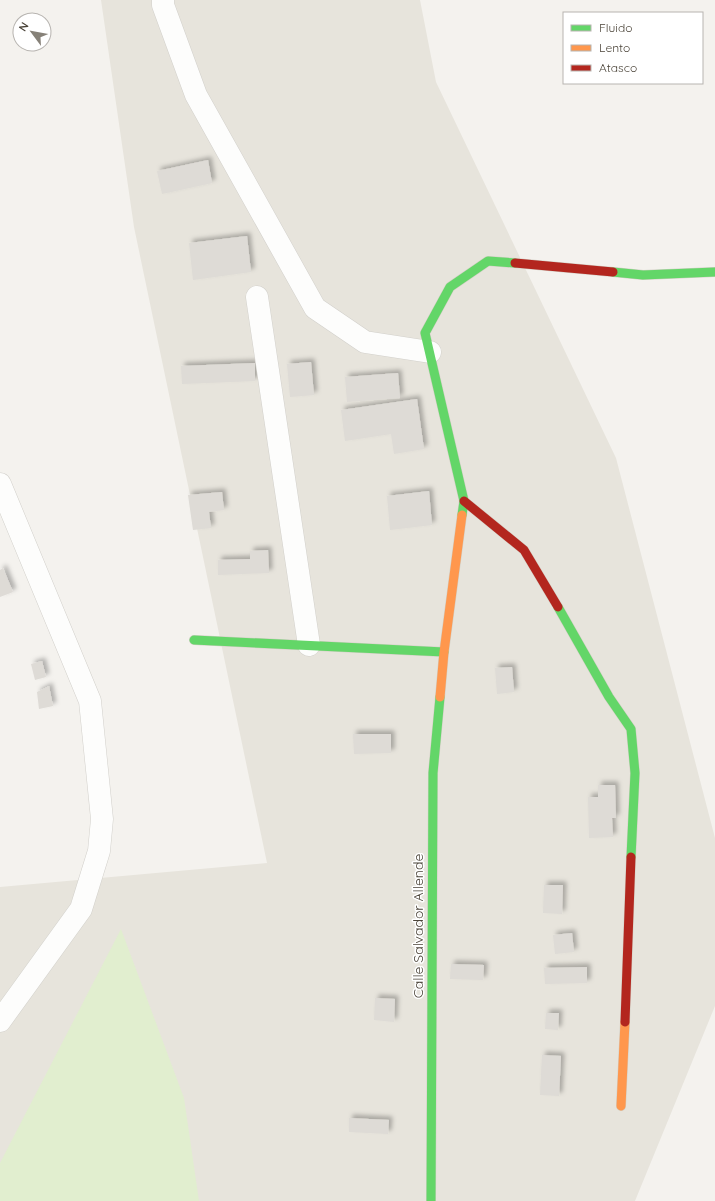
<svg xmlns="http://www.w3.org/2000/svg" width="715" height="1201" font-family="Quicksand,sans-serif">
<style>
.residential{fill:#e7e4dc}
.green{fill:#e1eecf}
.building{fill:#dedbd6;filter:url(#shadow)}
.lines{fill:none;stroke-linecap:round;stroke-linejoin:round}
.street-casing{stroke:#d2d0cb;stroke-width:23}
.fast-casing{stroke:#d3cfc5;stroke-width:10}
.slow-casing{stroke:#d3cfc5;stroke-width:10}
.jam-casing{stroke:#d3cfc5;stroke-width:10}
.street{stroke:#fdfdfc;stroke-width:22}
.fast{stroke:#63d668;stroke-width:9}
.slow{stroke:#ff974d;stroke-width:9}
.jam{stroke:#b3261e;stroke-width:9}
.labels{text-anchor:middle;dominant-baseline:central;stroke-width:3;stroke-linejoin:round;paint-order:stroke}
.street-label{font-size:14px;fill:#4b4439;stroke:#fff}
</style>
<defs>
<filter id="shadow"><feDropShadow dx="3.5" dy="-3.5" stdDeviation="2" flood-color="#0004"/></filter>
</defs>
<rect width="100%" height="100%" fill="#f4f2ee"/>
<path class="residential" d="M101 0H420L436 82 616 458 715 838V1006L635 1201H0V887L267 863 134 227Z"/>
<path class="green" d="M121 929 184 1098 199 1201H0V1163Z"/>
<g class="building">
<path d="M208 160 212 183 162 194 157 171Z"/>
<path d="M247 236 251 272 193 280 189 243Z"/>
<path d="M311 362 314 395 290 397 287 364Z"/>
<path d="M255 363V381L182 384 181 366Z"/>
<path d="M398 373 400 398 347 402 345 377Z"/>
<path d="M417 399 424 449 394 454 391 434 345 441 341 410Z"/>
<path d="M429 491 432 525 390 530 387 496Z"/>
<path d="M222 492 224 510 209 512 211 528 193 530 188 495Z"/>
<path d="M268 550 269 573 218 575V560L250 559V551Z"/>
<path d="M3 568 13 592 0 597V570Z"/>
<path d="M42 661 46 677 35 680 31 664Z"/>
<path d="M512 667 514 692 497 694 495 668Z"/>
<path d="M49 686 53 706 39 709 37 692Z"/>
<path d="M353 734H391V753L354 754Z"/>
<path d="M598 785H615L616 818H612L613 837 589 838 588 797H598Z"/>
<path d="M544 885H563L562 914 543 913Z"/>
<path d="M572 933 574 952 555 954 553 935Z"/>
<path d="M451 964 484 965 483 980 450 979Z"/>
<path d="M587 967V983L545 984 544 968Z"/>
<path d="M375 998 395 999 394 1022 374 1020Z"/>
<path d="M546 1013H559L558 1030 545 1029Z"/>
<path d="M542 1055 561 1056 559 1096 540 1095Z"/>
<path d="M349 1118 389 1120 388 1134 349 1132Z"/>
</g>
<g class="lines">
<defs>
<g id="street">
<path d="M163 0V5L196 95 315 308 365 342 430 352"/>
<path d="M257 297 309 645"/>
<path d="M0 484 90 701 102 819 99 851 81 909 0 1021"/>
</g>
<g id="fast">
<path d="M613 272 643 275 715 272"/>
<path d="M462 515 464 501 425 333 450 287 488 261 515 263"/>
<path d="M558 607 609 697 631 729 635 773 631 857"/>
<path d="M194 640 444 652"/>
<path d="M431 1201 433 773 440 697"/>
</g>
<g id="slow">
<path d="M440 697 444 652 462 515"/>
<path d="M621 1106 625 1022"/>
</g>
<g id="jam">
<path d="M515 263 613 272"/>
<path d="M464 501 524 550 558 607"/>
<path d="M625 1022 631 857"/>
</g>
</defs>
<use href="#street" class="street-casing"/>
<use href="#fast" class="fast-casing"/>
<use href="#slow" class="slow-casing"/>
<use href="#jam" class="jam-casing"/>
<use href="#street" class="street"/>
<use href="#fast" class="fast"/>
<use href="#slow" class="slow"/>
<use href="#jam" class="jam"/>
</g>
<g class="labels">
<g class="street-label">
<text transform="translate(418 926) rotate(-90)">Calle Salvador Allende</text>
</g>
</g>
<rect x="563" y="12" width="140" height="72" fill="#ffffff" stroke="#b7b4b0"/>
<rect x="571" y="25" width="20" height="6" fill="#63d668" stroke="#b7b4b0"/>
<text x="599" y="32" font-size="12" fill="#4b4439">Fluido</text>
<rect x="571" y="45" width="20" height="6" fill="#ff974d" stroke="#b7b4b0"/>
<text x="599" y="52" font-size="12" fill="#4b4439">Lento</text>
<rect x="571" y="65" width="20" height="6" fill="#b3261e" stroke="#b7b4b0"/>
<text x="599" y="72" font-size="12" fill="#4b4439">Atasco</text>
<g transform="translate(32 32) rotate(302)"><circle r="19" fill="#ffffff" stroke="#b7b4b0"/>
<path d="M0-3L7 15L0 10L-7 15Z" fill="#868178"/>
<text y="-6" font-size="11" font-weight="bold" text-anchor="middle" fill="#4b4439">N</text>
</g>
</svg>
